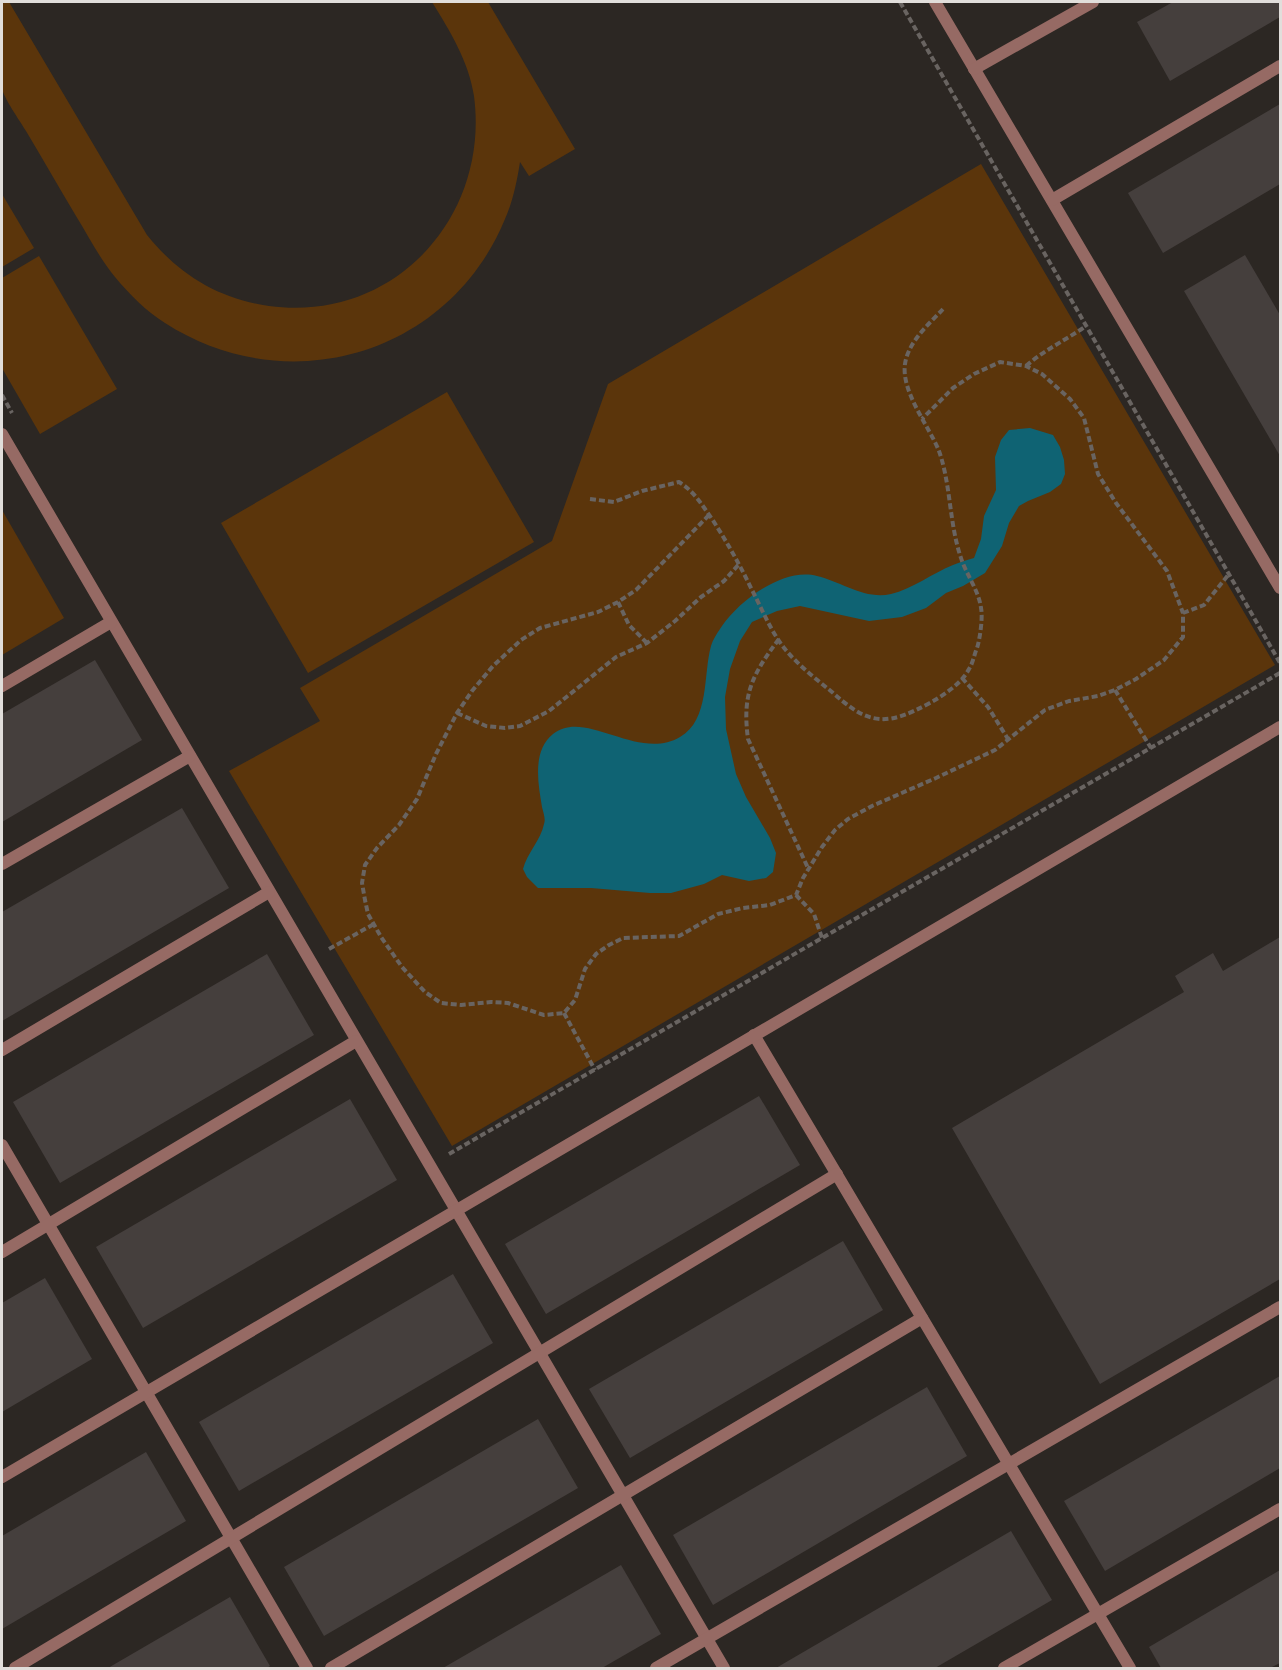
<svg xmlns="http://www.w3.org/2000/svg" width="1282" height="1670" font-family="'Nunito Sans',sans-serif">
<style>
.green{fill:#5b350b}
.water{fill:#0f6373}
.building{fill:#453f3d}
.lines{fill:none;stroke-linecap:round;stroke-linejoin:round}
.path{stroke:#696461;stroke-width:4;stroke-dasharray:6 3;stroke-linecap:butt}
.lane{stroke:#966a64;stroke-width:12}
</style>
<rect width="100%" height="100%" fill="#2c2723"/>
<g class="green">
<path d="M2 2H9L147 235C163 255 182 272 205 285 225 296 247 303 269 306 393 323 490 218 474 96 469 62 450 31 432 2H488L575 149 529 176 520 162C517 181 513 201 505 219 449 355 288 402 165 323 146 311 130 295 115 277 100 259 89 237 76 216 59 188 43 159 26 131 20 121 3 97 2 88 0 79 2 69 2 60 2 41 2 21 2 2Z"/>
<path d="M981 164 1275 665 452 1146 229 771 320 721 300 688 552 541 608 384Z"/>
<path d="M2 194 34 248 2 267Z"/>
<path d="M39 256 117 389 40 434 2 368V278Z"/>
<path d="M447 392 534 542 308 673 221 523Z"/>
<path d="M2 510 64 618 2 655Z"/>
</g>
<path class="water" d="M1030 428 1053 435 1060 447 1064 460 1065 474 1061 484 1050 492 1028 501 1019 506 1009 523 1002 546 985 573 963 586 946 593 926 608 902 617 869 621 800 606 777 611 752 622 740 641 730 669 725 697 726 729 736 774 746 797 770 838 776 853 773 872 766 878 749 881 722 875 704 884 671 893H650L591 888H538L527 877 523 869C527 853 541 840 544 824 546 819 543 812 542 807 538 783 532 751 553 734 585 708 638 762 680 737 710 720 703 674 711 646 713 639 718 632 722 626 740 600 784 567 817 576 842 582 865 600 891 594 912 589 933 573 953 565 960 562 967 560 974 558L981 539 984 516 996 490 995 457 1001 440 1009 430Z"/>
<g class="building">
<path d="M1173 2H1280V17L1170 81 1137 22Z"/>
<path d="M1280 104V184L1163 253 1128 193Z"/>
<path d="M1245 255 1280 315V456L1184 291Z"/>
<path d="M95 660 142 740 2 822V714Z"/>
<path d="M182 808 229 888 2 1021V912Z"/>
<path d="M1280 937V1279L1100 1384 952 1128 1184 992 1175 976 1213 953 1223 971Z"/>
<path d="M267 954 314 1035 60 1183 13 1102Z"/>
<path d="M759 1096 800 1165 546 1314 505 1244Z"/>
<path d="M350 1099 397 1180 143 1328 96 1247Z"/>
<path d="M843 1241 883 1310 630 1458 589 1389Z"/>
<path d="M453 1274 493 1343 239 1491 199 1422Z"/>
<path d="M45 1278 92 1359 2 1412V1303Z"/>
<path d="M1280 1376V1468L1105 1571 1064 1501Z"/>
<path d="M927 1387 967 1456 713 1605 673 1535Z"/>
<path d="M538 1419 578 1488 324 1636 284 1567Z"/>
<path d="M146 1452 186 1521 2 1629V1536Z"/>
<path d="M1011 1531 1052 1600 935 1668H776Z"/>
<path d="M621 1565 661 1634 602 1668H443Z"/>
<path d="M1280 1570V1663L1270 1668H1161L1149 1647Z"/>
<path d="M230 1597 270 1666 267 1668H108Z"/>
</g>
<g class="lines">
<g class="path">
<path d="M900 2 1280 663"/>
<path d="M1026 366C1044 350 1066 340 1086 326"/>
<path d="M2 395 12 413"/>
<path d="M590 499 614 502 642 491 679 482C694 491 702 505 712 519 727 542 740 565 752 590 762 609 771 632 785 649 798 665 816 679 832 692 861 718 879 728 916 710 933 702 960 687 969 669 973 663 974 655 977 648 980 639 983 617 981 608 979 591 966 574 961 558 949 523 951 485 939 451 929 426 901 392 905 364 908 342 929 324 943 309"/>
<path d="M709 515 636 590 618 602 598 612 540 628 521 640 493 666 472 691 457 713 436 754 417 799 399 825 377 848 365 865 362 883 365 900 368 914 381 937 402 967 425 992 441 1003 461 1005 491 1002 508 1003 544 1015 564 1013 575 1000 585 969 596 954 609 945 623 938 679 936 718 914 743 908 770 905 796 895 803 878 822 847 835 830 848 819 872 806 936 778 995 750 1045 710 1069 701 1098 696 1115 690 1136 679 1164 660 1183 637V613L1167 571 1116 503 1098 474 1084 418 1070 399 1042 374 1026 366 1000 362 974 374 953 388 922 419"/>
<path d="M618 602 629 625 647 643"/>
<path d="M1183 613 1204 605 1229 574"/>
<path d="M779 639C752 675 742 694 748 739L808 868"/>
<path d="M962 678 988 707 1008 739"/>
<path d="M1115 690 1151 748"/>
<path d="M457 713 486 726 505 728 520 726 549 711 616 657 647 643 675 621 701 597 724 581 739 564"/>
<path d="M796 895 814 914 822 938"/>
<path d="M329 949 374 924"/>
<path d="M564 1013 595 1070"/>
<path d="M449 1154 1280 673"/>
</g>
<g class="lane">
<path d="M935 2 1280 588"/>
<path d="M974 69 1093 2"/>
<path d="M1052 200 1280 66"/>
<path d="M2 434 724 1668"/>
<path d="M2 686 111 622"/>
<path d="M2 864 190 756"/>
<path d="M754 1035 1130 1668"/>
<path d="M2 1050 269 892"/>
<path d="M2 1145 307 1668"/>
<path d="M2 1252 356 1041"/>
<path d="M2 1477 1280 727"/>
<path d="M15 1668 837 1174"/>
<path d="M331 1668 922 1318"/>
<path d="M656 1668 1280 1307"/>
<path d="M1004 1668 1280 1509"/>
</g>
</g>
<rect width="1282" height="1670" fill="none" stroke="#e1dedb" stroke-width="6"/>
</svg>
